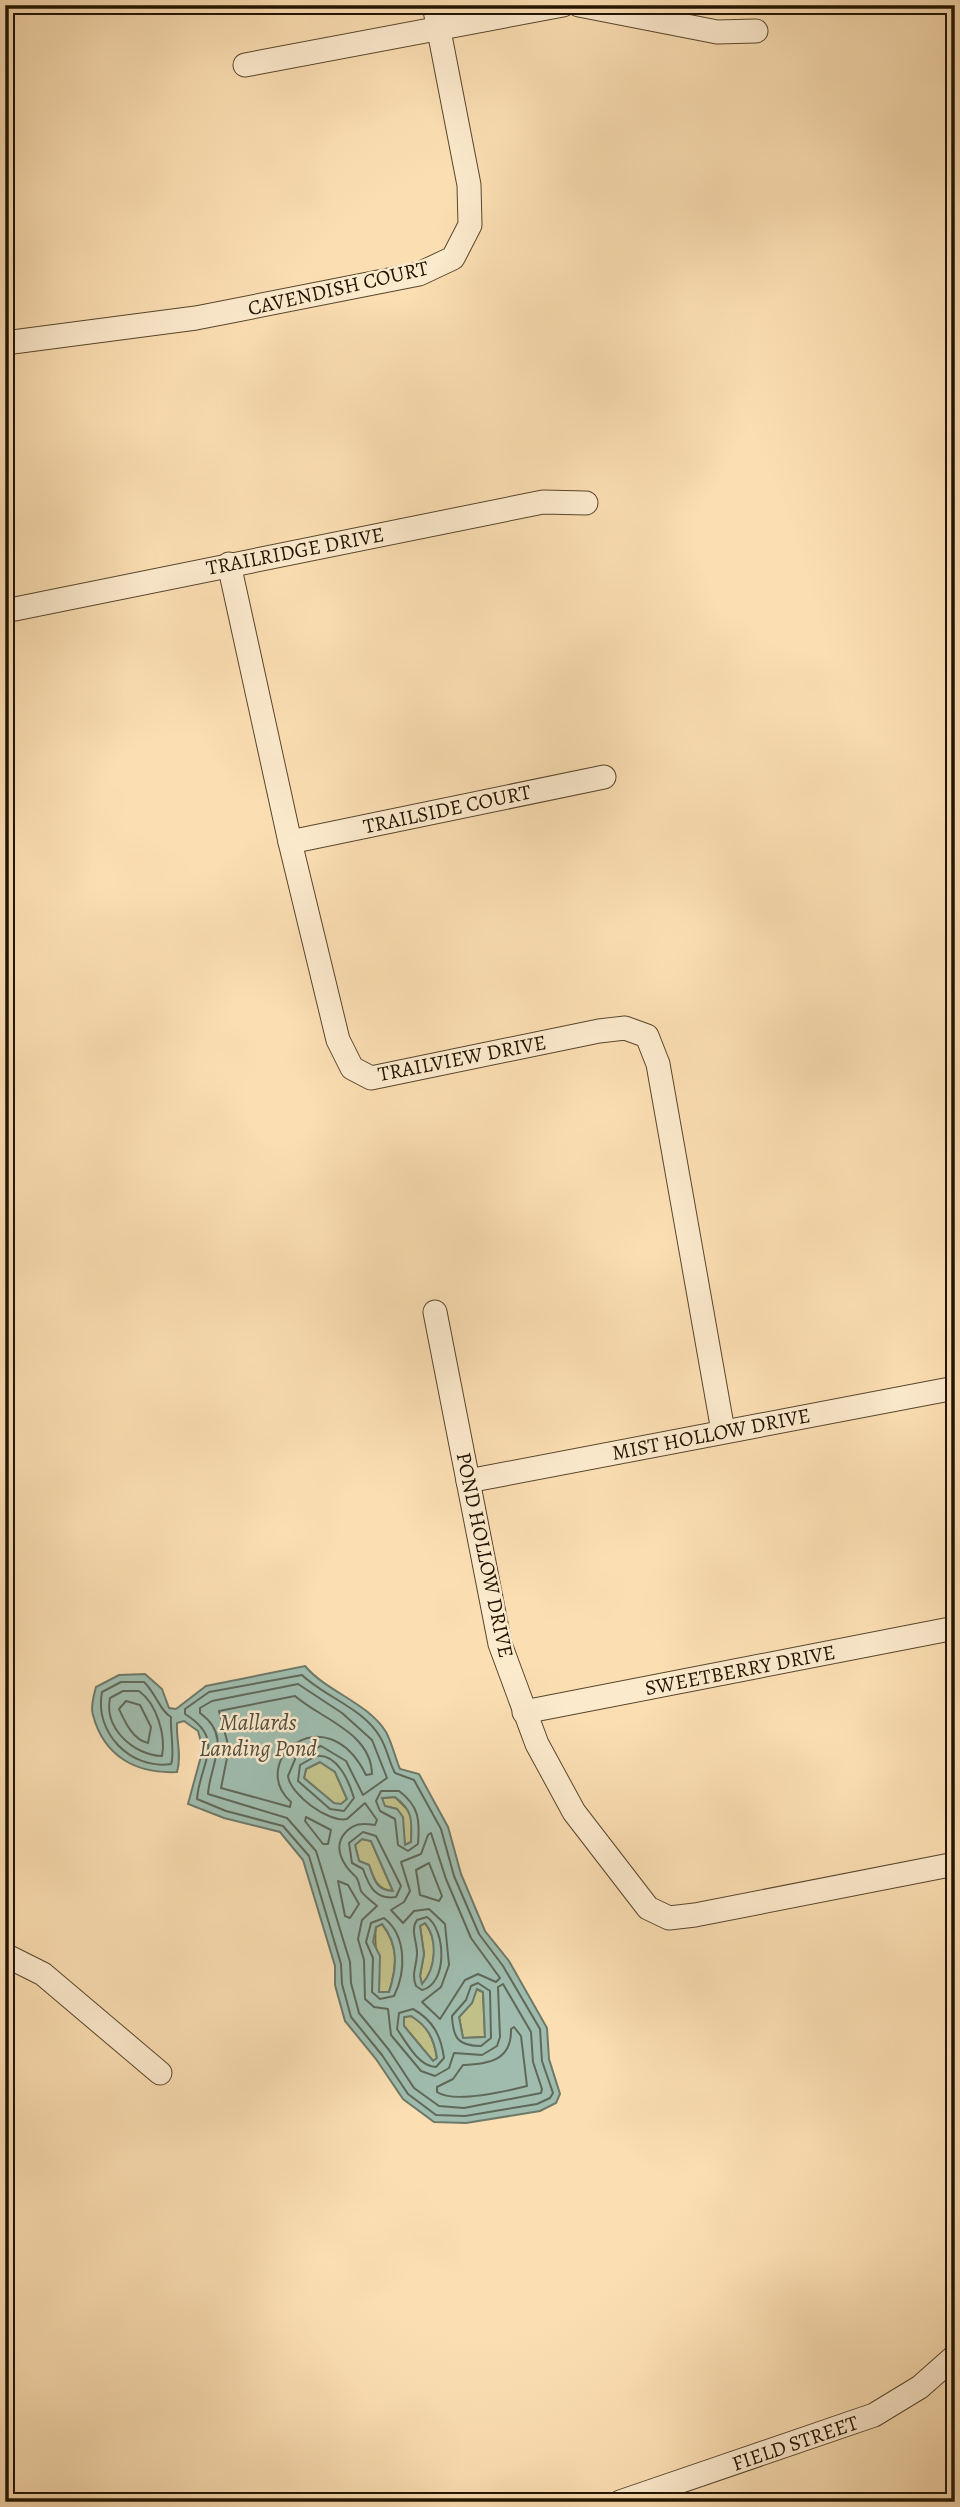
<svg xmlns="http://www.w3.org/2000/svg" width="960" height="2507" font-family="Alegreya,serif">
<style>
.green{fill:#c2c089;stroke:#726a45;stroke-width:2}
.water{fill:#9fbcae;stroke:#6d7969;stroke-width:2;fill-rule:evenodd}
.lines{fill:none;stroke-linecap:round;stroke-linejoin:round}
.shore{stroke:#606858;stroke-width:2}
.minor-casing{stroke:#58462d;stroke-width:25}
.minor{stroke:#fceacd;stroke-width:23}
.labels{text-anchor:middle;dominant-baseline:central;stroke-width:5;stroke-linejoin:round;paint-order:stroke}
.street-label{font-size:21px;fill:#221401;stroke:#fceacd}
.water-label{font-size:23px;font-style:italic;fill:#4e4f3e;stroke:#fceacd}
</style>
<rect width="100%" height="100%" fill="#fbdeb2"/>
<filter id="stains"><feTurbulence type="fractalNoise" baseFrequency=".00286" numOctaves="4"/><feColorMatrix values="0 0 0 0 .2 0 0 0 0 .09 0 0 0 0 .02 0 0 0 .5 -.17"/></filter>
<radialGradient id="worn" r=".72"><stop offset=".6" stop-color="#630" stop-opacity="0"/><stop offset="1" stop-color="#630" stop-opacity=".3"/></radialGradient>
<g class="green">
<path d="M320 1762 335 1772 347 1799 341 1805 334 1804 304 1778 306 1769Z"/>
<path d="M395 1797 412 1814 411 1842 405 1845 402 1817 397 1809 384 1806 382 1798Z"/>
<path d="M362 1839 371 1841 393 1891C377 1890 374 1879 369 1865L359 1861 355 1845Z"/>
<path d="M425 1923C439 1940 436 1969 422 1985L420 1976 424 1954 420 1926Z"/>
<path d="M382 1924C399 1945 397 1967 389 1992L378 1993C383 1970 372 1950 376 1927Z"/>
<path d="M476 1989 483 1992 485 2037 463 2038 459 2017 472 2003Z"/>
<path d="M411 2016C428 2026 434 2039 437 2058L433 2061 404 2026V2017Z"/>
</g>
<path class="water" d="M305 1666C327 1692 367 1702 386 1732 392 1743 395 1757 400 1769L419 1774 448 1827 461 1874 485 1931 509 1961 547 2028 549 2059 560 2094 556 2103 540 2111 466 2123 434 2122 403 2099 376 2059 345 2021 335 1985V1966L303 1860 280 1832 224 1818 188 1804 203 1749 198 1731 184 1721 177 1723C176 1740 182 1755 177 1772 137 1774 104 1757 93 1715 90 1707 94 1695 96 1687L119 1675 145 1674 162 1689 169 1708 176 1709 206 1686ZM320 1762 335 1772 347 1799 341 1804 334 1803 304 1778 306 1769ZM395 1797C413 1810 412 1821 411 1842L405 1845 403 1817 397 1809 385 1806 382 1798ZM362 1839 371 1841 393 1891C376 1891 374 1879 369 1865L359 1861 355 1845ZM425 1923C438 1939 436 1969 422 1984L420 1976 424 1954 420 1926ZM382 1924C399 1945 397 1968 389 1992H379L380 1956 373 1942 376 1927ZM477 1989 483 1992 485 2037 463 2038 459 2017 472 2003ZM411 2016C428 2026 434 2039 437 2058L433 2061 404 2026V2017Z"/>
<g class="lines">
<g class="shore">
<path d="M302 1675C325 1697 363 1708 380 1737 387 1748 389 1762 395 1773L414 1780 441 1829 454 1876 479 1934 503 1966 540 2029 542 2061 553 2093 550 2098 537 2104 465 2116 436 2115 408 2094 382 2055 351 2017 342 1984 341 1964 309 1856 283 1826 226 1811 197 1799C200 1762 227 1740 185 1714V1709L209 1692Z"/>
<path d="M121 1682H144C156 1693 159 1710 171 1717 170 1729 175 1756 171 1764 130 1770 94 1732 102 1692Z"/>
<path d="M298 1684 342 1713 372 1740 387 1778 363 1795 346 1761 321 1746 296 1757 288 1776C290 1794 328 1823 347 1819L365 1803 377 1820 375 1825C362 1823 354 1823 345 1833 332 1848 344 1866 355 1876 359 1879 359 1886 361 1891 365 1897 372 1901 377 1906L362 1920 358 1939 364 1960 365 1999 374 2007 388 2009 391 2035 421 2071 435 2076 449 2068 454 2053 482 2055 497 2046 500 2037 498 1987 503 1984 531 2032 533 2062 542 2089 541 2093 464 2108 439 2106 414 2088 389 2050 359 2013 351 1983 350 1962 316 1851 287 1818 208 1794C210 1763 233 1737 200 1713V1708L212 1701Z"/>
<path d="M123 1691H139C157 1704 166 1736 162 1756 133 1755 104 1728 110 1698Z"/>
<path d="M295 1696C321 1719 371 1732 372 1774L366 1775C326 1694 246 1761 291 1802L290 1807 221 1788 229 1748 219 1711Z"/>
<path d="M126 1701 140 1705 151 1727 148 1743C133 1740 125 1722 119 1709Z"/>
<path d="M316 1756C337 1753 349 1781 354 1798L344 1811 330 1809 298 1781 300 1765Z"/>
<path d="M399 1791C419 1806 420 1820 418 1844L408 1851 398 1845 395 1819 380 1811 376 1801 381 1791Z"/>
<path d="M306 1817 331 1830 328 1844H323L305 1821Z"/>
<path d="M363 1832 376 1836 401 1886 396 1897C375 1900 369 1886 363 1869L352 1863 349 1843Z"/>
<path d="M431 1833 446 1879 471 1938 500 1978 496 1982 478 1974 465 1980 440 2019 422 2002 441 1987 449 1965 445 1924 429 1909 414 1911 403 1923 391 1910 404 1902 410 1891 401 1862 421 1854 428 1835Z"/>
<path d="M429 1863 442 1896 439 1901 420 1895 416 1870Z"/>
<path d="M338 1881 348 1885 359 1904 350 1918 345 1916Z"/>
<path d="M427 1917C446 1930 448 1984 422 1990L416 1986C411 1974 417 1965 417 1953 417 1941 410 1930 417 1920Z"/>
<path d="M384 1918C407 1936 406 1972 394 1996L380 1999 372 1992 373 1958 366 1942 371 1923Z"/>
<path d="M478 1983 490 1991 491 2038 481 2046C458 2046 453 2038 452 2016L466 2000 471 1986Z"/>
<path d="M413 2009C433 2020 441 2036 444 2058L436 2067C419 2067 406 2042 397 2029L399 2013Z"/>
<path d="M514 2027 521 2036 527 2086C507 2091 454 2104 437 2092V2087L453 2079 463 2065C488 2064 512 2061 511 2029Z"/>
</g>
<defs>
<g id="minor">
<path d="M579 5 717 32 756 31"/>
<path d="M245 65 563 5"/>
<path d="M5 343 196 318 419 274 453 258 470 225 469 185 434 5"/>
<path d="M229 564 290 842 338 1040 352 1068 371 1078 599 1031 625 1028 647 1036 658 1064 723 1431"/>
<path d="M5 611 543 502 586 503"/>
<path d="M290 842 604 777"/>
<path d="M435 1312 500 1644 537 1744 574 1812 648 1908 669 1918 695 1915 955 1864"/>
<path d="M468 1481 955 1388"/>
<path d="M524 1712 955 1628"/>
<path d="M5 1955 43 1974 160 2073"/>
<path d="M620 2502 874 2415 920 2387 955 2356"/>
</g>
</defs>
<use href="#minor" class="minor-casing"/>
<use href="#minor" class="minor"/>
</g>
<g class="labels">
<g class="street-label">
<text transform="translate(338 288) rotate(-13)">CAVENDISH COURT</text>
<text transform="translate(295 551) rotate(-11)">TRAILRIDGE DRIVE</text>
<text transform="translate(447 809) rotate(-12)">TRAILSIDE COURT</text>
<text transform="translate(462 1058) rotate(-11)">TRAILVIEW DRIVE</text>
<text transform="translate(711 1434) rotate(-11)">MIST HOLLOW DRIVE</text>
<text transform="translate(485 1555) rotate(78)">POND HOLLOW DRIVE</text>
<text transform="translate(740 1670) rotate(-11)">SWEETBERRY DRIVE</text>
<text transform="translate(795 2443) rotate(-19)">FIELD STREET</text>
</g>
<g class="water-label">
<text x="258" y="1722">Mallards<tspan x="258" dy="26">Landing Pond</tspan></text>
</g>
</g>
<rect width="960" height="2507" fill="none" stroke="#fbdeb2" stroke-width="28"/>
<rect x="7" y="7" width="946" height="2493" fill="none" stroke="#221401" stroke-width="3.5"/>
<rect x="14" y="14" width="932" height="2479" fill="none" stroke="#221401" stroke-width="2"/>
<rect width="100%" height="100%" filter="url(#stains)"/>
<rect width="100%" height="100%" fill="url(#worn)"/>
</svg>
